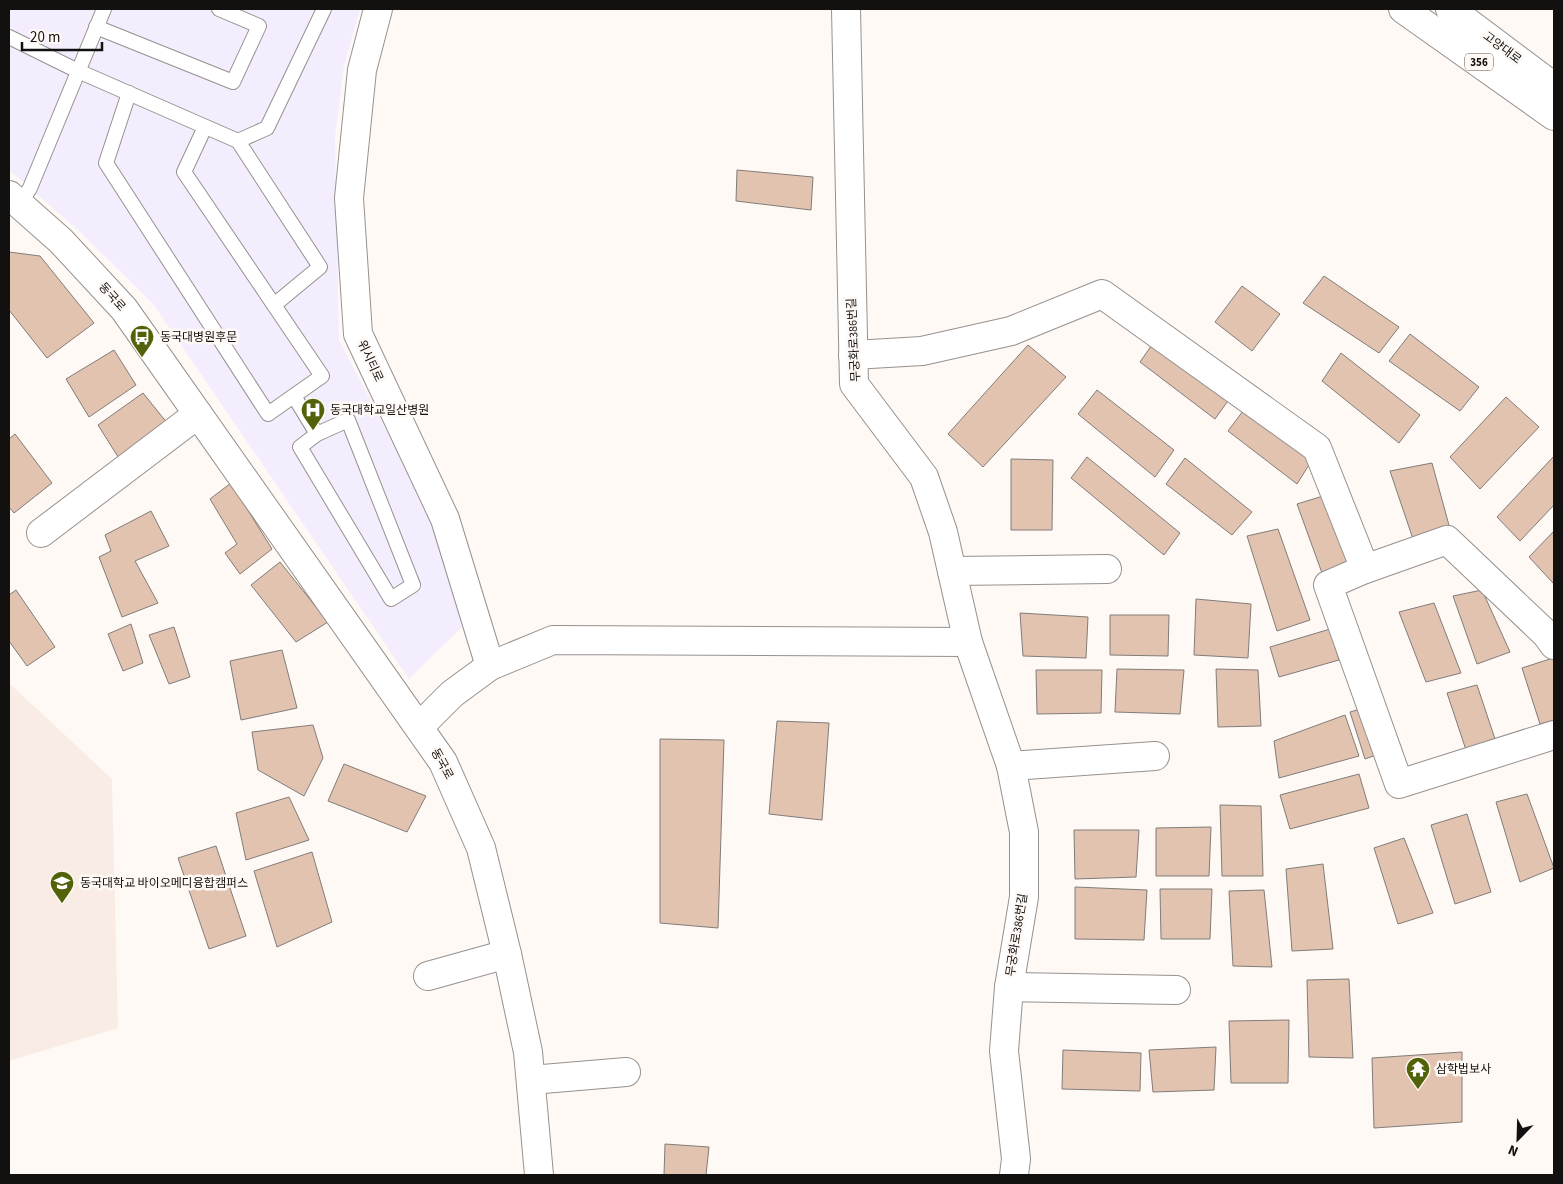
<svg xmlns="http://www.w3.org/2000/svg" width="1563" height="1184" font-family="'Source Sans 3','Noto Sans KR',sans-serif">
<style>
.built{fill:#f9ece5}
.medical{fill:#f4edfe}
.building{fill:#e2c3b0;stroke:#817c79}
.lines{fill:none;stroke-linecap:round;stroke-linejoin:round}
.service-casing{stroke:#96918e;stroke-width:16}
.minor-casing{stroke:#96918e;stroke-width:30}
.tertiary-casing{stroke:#96918e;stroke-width:30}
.primary-casing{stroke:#96918e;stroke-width:30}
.service{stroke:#fff;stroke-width:14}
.minor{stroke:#fff;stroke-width:28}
.tertiary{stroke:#fff;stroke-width:28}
.primary{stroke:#fff;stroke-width:28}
.labels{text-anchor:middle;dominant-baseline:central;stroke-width:5;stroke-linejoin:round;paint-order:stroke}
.shield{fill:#fff9f6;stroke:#5a5755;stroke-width:1}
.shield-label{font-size:11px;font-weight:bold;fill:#131110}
.street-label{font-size:12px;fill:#131110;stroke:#fff9f6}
.poi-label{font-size:12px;fill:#131110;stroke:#fff9f6;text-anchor:start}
</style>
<rect width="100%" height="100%" fill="#fff9f6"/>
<path class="built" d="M9 683 112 779 118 1028 9 1061Z"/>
<path class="medical" d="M9 9H360L344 66 335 137 339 340 435 522 462 627 409 679 153 304 79 231 9 170Z"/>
<g class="building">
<path d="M737 170 813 177 811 210 736 201Z"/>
<path d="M9 252 40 256 94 323 47 358 9 310Z"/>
<path d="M1324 276 1399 327 1379 353 1303 303Z"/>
<path d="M1242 286 1280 314 1252 351 1215 322Z"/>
<path d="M1410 334 1479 387 1460 411 1389 361Z"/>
<path d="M1154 342 1230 398 1215 419 1140 362Z"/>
<path d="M1028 345 1066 377 983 467 948 434Z"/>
<path d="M114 350 136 385 89 417 66 379Z"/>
<path d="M1341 353 1420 415 1399 443 1322 381Z"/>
<path d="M1097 390 1174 450 1155 477 1078 414Z"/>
<path d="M143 393 168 424 120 460 98 425Z"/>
<path d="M1506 397 1539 427 1480 489 1450 457Z"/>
<path d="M1246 407 1312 460 1297 484 1228 431Z"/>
<path d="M15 434 52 483 14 513 9 507V439Z"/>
<path d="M1554 456V505L1520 541 1497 517Z"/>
<path d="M1087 457 1180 533 1164 555 1071 478Z"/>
<path d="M1185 458 1252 512 1232 535 1166 484Z"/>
<path d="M1011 459 1053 460 1052 530H1011Z"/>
<path d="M1432 463 1450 529 1413 539 1390 471Z"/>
<path d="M231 483 272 549 240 574 225 553 237 544 210 499Z"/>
<path d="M1323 496 1348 564 1322 573 1297 504Z"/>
<path d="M151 511 169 546 135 561 158 603 122 617 99 557 111 551 105 535Z"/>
<path d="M1278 529 1310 620 1277 631 1247 536Z"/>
<path d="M1554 531V582L1553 583 1529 557Z"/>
<path d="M280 562 328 622 296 642 251 585Z"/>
<path d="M16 590 55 647 27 666 9 641V595Z"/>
<path d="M1482 590 1510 652 1477 664 1453 596Z"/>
<path d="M1196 599 1251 604 1248 658 1194 655Z"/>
<path d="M1434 603 1461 673 1426 682 1399 612Z"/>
<path d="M1020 613 1088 617 1086 658 1023 656Z"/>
<path d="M1110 615H1169L1168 656 1110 655Z"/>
<path d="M131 624 143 663 123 671 108 634Z"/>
<path d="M174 627 190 677 169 684 149 635Z"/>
<path d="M1330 629 1339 660 1279 677 1270 647Z"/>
<path d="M282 650 297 708 241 720 230 661Z"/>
<path d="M1553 658 1554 661V720L1540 724 1522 668Z"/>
<path d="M1117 669 1184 670 1180 714 1115 712Z"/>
<path d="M1216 669 1258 670 1261 726 1218 727Z"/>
<path d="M1036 670H1102L1101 713 1037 714Z"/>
<path d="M1477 685 1496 742 1466 750 1447 693Z"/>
<path d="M1364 708 1379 754 1365 759 1350 712Z"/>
<path d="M1345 715 1359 756 1279 778 1274 741Z"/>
<path d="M777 721 829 723 822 820 769 814Z"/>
<path d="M313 725 323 758 304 796 258 770 252 732Z"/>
<path d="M660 739 724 740 718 928 660 923Z"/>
<path d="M344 764 426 796 407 832 328 801Z"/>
<path d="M1359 774 1369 808 1290 829 1280 795Z"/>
<path d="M1527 794 1554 868 1520 882 1496 802Z"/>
<path d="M289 797 309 840 246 860 236 813Z"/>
<path d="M1220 805 1261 806 1263 876H1222Z"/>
<path d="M1467 814 1491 892 1455 904 1431 825Z"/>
<path d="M1211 827 1209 876H1156V828Z"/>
<path d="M1074 830H1139L1136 877 1075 879Z"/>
<path d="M1404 838 1433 913 1398 924 1374 848Z"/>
<path d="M216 846 246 936 209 949 178 858Z"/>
<path d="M312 852 332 922 277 947 254 871Z"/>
<path d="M1323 864 1333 949 1292 951 1286 869Z"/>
<path d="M1075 887 1147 890 1144 940 1075 939Z"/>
<path d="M1160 889H1212L1210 939H1161Z"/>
<path d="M1264 890 1272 967 1233 966 1229 891Z"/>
<path d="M1349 979 1353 1058 1309 1057 1307 980Z"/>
<path d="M1289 1020 1288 1083H1231L1229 1021Z"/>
<path d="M1216 1047 1214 1090 1153 1092 1149 1050Z"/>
<path d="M1063 1050 1141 1053 1140 1091 1062 1089Z"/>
<path d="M1462 1052V1122L1374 1128 1372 1058Z"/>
<path d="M665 1144 709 1147 706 1175H664Z"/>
</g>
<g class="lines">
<defs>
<g id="service">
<path d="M96 27 233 82 259 26 219 9"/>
<path d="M9 37 78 71 238 141 267 128 324 9"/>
<path d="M129 93 106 163 268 414 322 376 184 172 205 127"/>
<path d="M238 141 320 267 274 305"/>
<path d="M20 204 30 188 104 9"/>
<path d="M294 396 317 434"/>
<path d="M348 420 413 585 391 599 300 447 317 434Z"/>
</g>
<g id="minor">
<path d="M378 9 362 70 349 198 358 334 445 519 490 666"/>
<path d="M846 9 854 384 924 477 943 532 968 642 1011 766 1024 832V897L1009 987 1004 1051 1016 1159 1014 1175"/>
<path d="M853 355 922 351 1011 331 1102 294 1317 448 1365 569"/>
<path d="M41 533 198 414"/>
<path d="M952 571 1107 569"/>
<path d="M1554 645 1546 634 1447 540 1365 569 1328 585 1399 784 1554 735"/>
<path d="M419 727 452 694 490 666 553 640 968 642"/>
<path d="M1011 766 1155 756"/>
<path d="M428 976 507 954"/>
<path d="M1009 987 1176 990"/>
<path d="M531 1080 626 1072"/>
</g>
<path id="tertiary" d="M9 195 61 241 124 309 443 762 481 848 507 954 528 1052 539 1175"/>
<g id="primary">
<path d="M1403 9 1554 116"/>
<path d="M1450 9 1554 87"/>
</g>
</defs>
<use href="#service" class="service-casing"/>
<use href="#minor" class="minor-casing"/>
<use href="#tertiary" class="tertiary-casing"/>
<use href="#primary" class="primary-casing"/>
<use href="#service" class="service"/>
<use href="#minor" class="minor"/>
<use href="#tertiary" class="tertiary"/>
<use href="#primary" class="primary"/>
</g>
<defs>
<symbol id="bus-pin" viewBox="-11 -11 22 30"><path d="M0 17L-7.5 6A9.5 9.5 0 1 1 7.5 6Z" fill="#526209" stroke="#fff9f6"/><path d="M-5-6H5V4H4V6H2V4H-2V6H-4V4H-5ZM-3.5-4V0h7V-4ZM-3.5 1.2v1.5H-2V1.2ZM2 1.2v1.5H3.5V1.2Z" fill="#fff"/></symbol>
<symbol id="hospital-pin" viewBox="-11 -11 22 30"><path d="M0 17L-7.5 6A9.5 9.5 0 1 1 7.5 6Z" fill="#526209" stroke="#fff9f6"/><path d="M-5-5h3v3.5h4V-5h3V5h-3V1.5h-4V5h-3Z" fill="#fff"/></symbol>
<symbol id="university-pin" viewBox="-11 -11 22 30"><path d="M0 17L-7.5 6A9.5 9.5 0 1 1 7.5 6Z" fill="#526209" stroke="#fff9f6"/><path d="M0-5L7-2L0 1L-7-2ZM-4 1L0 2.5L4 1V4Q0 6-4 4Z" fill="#fff"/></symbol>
<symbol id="temple-pin" viewBox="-11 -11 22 30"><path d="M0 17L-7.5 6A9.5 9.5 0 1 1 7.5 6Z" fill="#526209" stroke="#fff9f6"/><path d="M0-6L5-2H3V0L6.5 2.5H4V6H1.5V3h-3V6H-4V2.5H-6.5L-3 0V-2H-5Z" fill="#fff"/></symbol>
</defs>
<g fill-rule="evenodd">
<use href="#bus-pin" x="128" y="323" width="28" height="38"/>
<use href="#hospital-pin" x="299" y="396" width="28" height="38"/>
<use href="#university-pin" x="48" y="869" width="28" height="38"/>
<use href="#temple-pin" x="1404" y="1055" width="28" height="38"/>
</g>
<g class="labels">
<rect class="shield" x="1465" y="53.5" width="28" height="17" rx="4"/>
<g class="shield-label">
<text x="1479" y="62">356</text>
</g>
<g class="street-label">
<text transform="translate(1502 48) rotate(37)">고양대로</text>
<text transform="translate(112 297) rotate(48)">동국로</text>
<text transform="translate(854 340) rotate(-93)">무궁화로386번길</text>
<text transform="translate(370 361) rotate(65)">위시티로</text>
<text transform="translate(442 764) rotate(61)">동국로</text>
<text transform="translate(1017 935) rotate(-81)">무궁화로386번길</text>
</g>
<g class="poi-label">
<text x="160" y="337">동국대병원후문</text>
<text x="330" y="410">동국대학교일산병원</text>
<text x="80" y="883">동국대학교 바이오메디융합캠퍼스</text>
<text x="1436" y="1069">삼학법보사</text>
</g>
</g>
<rect width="1563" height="1184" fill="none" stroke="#131110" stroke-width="20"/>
<g transform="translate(1518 1139) rotate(203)" stroke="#fff9f6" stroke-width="4" paint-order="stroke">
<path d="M0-4L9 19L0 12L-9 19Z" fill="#131110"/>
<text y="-8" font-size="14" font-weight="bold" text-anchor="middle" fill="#131110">N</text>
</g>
<path d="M22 42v8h80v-8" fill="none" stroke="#131110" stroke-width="2.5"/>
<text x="30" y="42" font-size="15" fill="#131110" stroke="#fff9f6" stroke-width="4" paint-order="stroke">20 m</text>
</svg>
